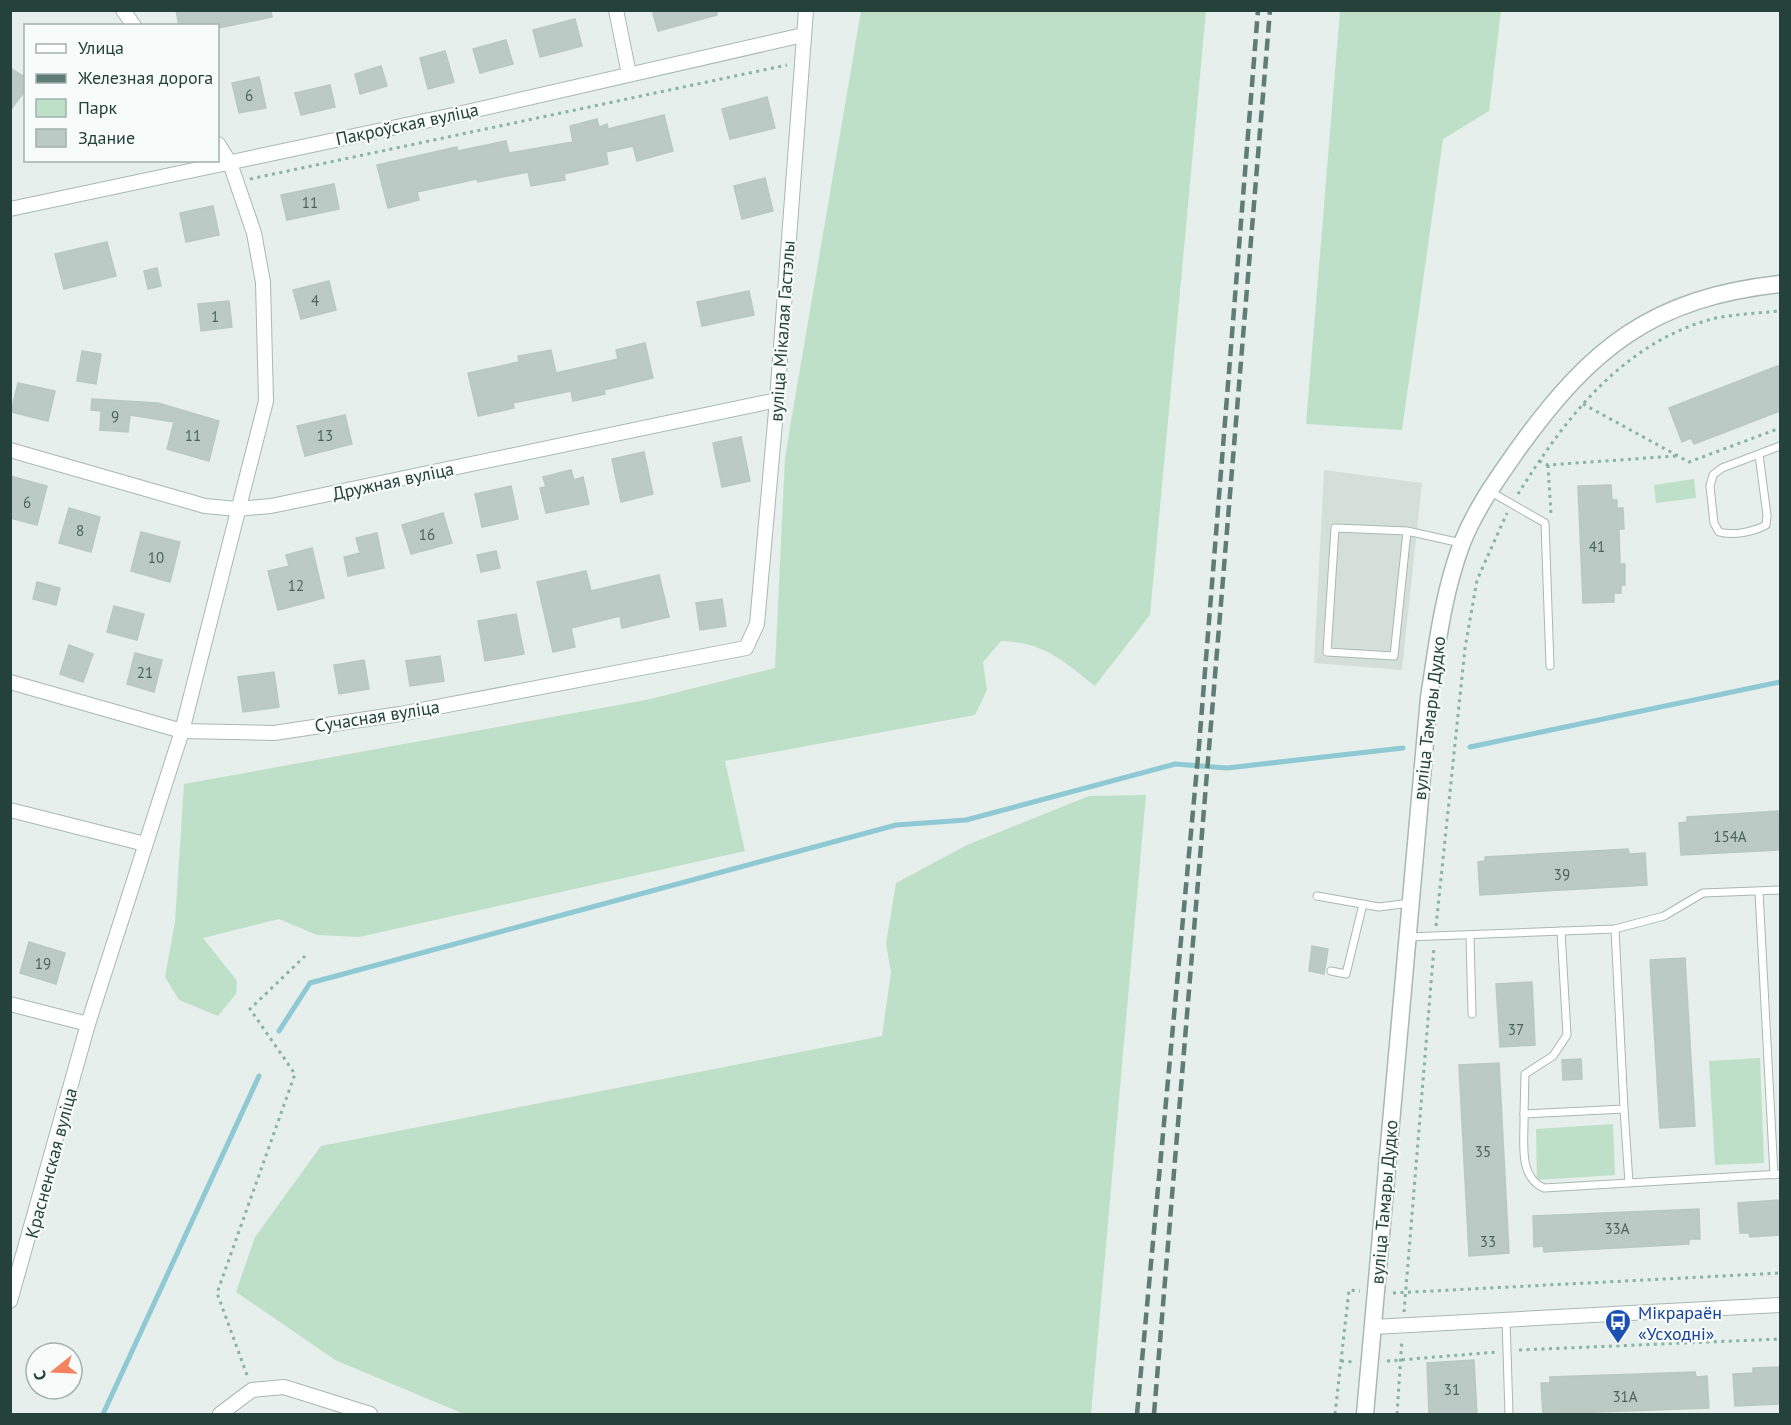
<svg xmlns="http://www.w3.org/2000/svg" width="1791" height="1425" font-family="'PT Sans',sans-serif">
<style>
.built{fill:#d4dfda}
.green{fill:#bfe0c8}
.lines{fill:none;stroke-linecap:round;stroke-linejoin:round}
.stream{stroke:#8ec9d4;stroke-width:5}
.building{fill:#bbcac4;stroke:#b8c9c2;stroke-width:1.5}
.service-casing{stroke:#a8b8b2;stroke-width:9}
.minor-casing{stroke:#a8b8b2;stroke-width:16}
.tertiary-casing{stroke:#a8b8b2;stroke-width:19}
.path{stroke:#86b3a5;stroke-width:3;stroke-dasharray:3 4.5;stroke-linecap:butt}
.service{stroke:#fff;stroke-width:7}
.minor{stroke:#fff;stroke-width:14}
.tertiary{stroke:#fff;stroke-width:16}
.rail{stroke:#5f7d75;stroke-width:4.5;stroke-dasharray:12 6;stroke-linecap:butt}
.labels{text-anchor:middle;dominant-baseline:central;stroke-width:4.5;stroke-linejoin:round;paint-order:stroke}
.number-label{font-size:15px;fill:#4a645c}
.street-label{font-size:18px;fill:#24423a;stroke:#f7fbf9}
.transit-label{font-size:18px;fill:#164399;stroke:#f7fbf9;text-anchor:start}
</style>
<rect width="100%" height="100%" fill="#e6efeb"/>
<path class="built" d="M1324 470 1422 483 1402 670 1314 663Z"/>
<g class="green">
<path d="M861 11H1206L1150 615 1095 686C1061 660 1046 643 1001 641L983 662 987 690 975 715 725 761 745 851 359 937 317 935 279 919 203 938 237 981 236 994 218 1016 179 1000 165 977 175 922 184 784 646 700 775 668 785 457Z"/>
<path d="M1340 11H1501L1489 111 1443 139 1402 430 1306 424Z"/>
<path d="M1694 479 1696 498 1656 503 1654 485Z"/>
<path d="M1146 795 1091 1414H464L335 1360 236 1292 255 1237 321 1146 882 1036 891 972 886 944 896 883 967 845 1089 796Z"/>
<path d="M1760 1058 1764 1163 1715 1165 1709 1061Z"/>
<path d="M1613 1124 1615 1175 1537 1180 1536 1129Z"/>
</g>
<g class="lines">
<g class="stream">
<path d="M1470 747 1780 682"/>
<path d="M279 1031 310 983 896 825 966 820 1175 764 1227 768 1403 748"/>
<path d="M103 1414 259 1076"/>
</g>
</g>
<g class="building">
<path d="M176 10H271L272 17 218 28V26H179Z"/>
<path d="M652 10H717V15L658 31Z"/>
<path d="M575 19 582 46 540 57 533 30Z"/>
<path d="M506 40 513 64 480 73 473 49Z"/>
<path d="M445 51 454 82 428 89 420 58Z"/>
<path d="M381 66 387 86 360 94 355 74Z"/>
<path d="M10 68 26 78V89L10 111Z"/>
<path d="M259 77 266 108 239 113 232 83Z"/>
<path d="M330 85 335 107 301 115 295 93Z"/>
<path d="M767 97 775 128 730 139 722 109Z"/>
<path d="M664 115 673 151 637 161 633 146 606 152 608 164 564 174 565 180 531 186 528 172 478 182 477 179 417 192 419 200 388 208 377 165 457 147 458 151 506 141 509 153 573 142 570 126 597 119 599 127 607 124 608 129Z"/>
<path d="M765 178 773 211 742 219 734 186Z"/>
<path d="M334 184 339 209 287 220 281 195Z"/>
<path d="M213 206 219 235 186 242 180 213Z"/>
<path d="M107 242 116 276 64 289 55 254Z"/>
<path d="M157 268 161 286 148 289 144 271Z"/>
<path d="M329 281 336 310 301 319 293 290Z"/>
<path d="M749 291 754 315 702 326 697 302Z"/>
<path d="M229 301 232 327 201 331 198 304Z"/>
<path d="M645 343 653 378 604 390 605 394 573 401 571 391 513 403 514 408 478 416 468 373 519 362 518 356 551 350 556 373 618 359 616 350Z"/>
<path d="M82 351 101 354 96 384 77 381Z"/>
<path d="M1780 365V411L1694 444 1691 438 1682 442 1669 408Z"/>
<path d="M18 383 55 391 48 421 11 412Z"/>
<path d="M92 399 158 403 219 421 209 461 167 449 174 422 130 415 128 432 100 430 101 411 91 410Z"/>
<path d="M345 415 352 444 305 456 297 426Z"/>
<path d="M741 437 750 481 722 487 713 443Z"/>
<path d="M644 452 653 494 621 502 612 459Z"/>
<path d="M571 470 574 480 583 477 589 504 546 513 540 488 546 487 543 477Z"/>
<path d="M10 476 47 486 37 525 10 518Z"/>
<path d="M1611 485 1612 500H1617V508H1623L1624 529H1619L1620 564H1625V585H1621V593H1614V602L1583 603 1578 486Z"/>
<path d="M511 486 518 519 482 527 475 494Z"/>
<path d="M69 508 100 517 91 552 59 543Z"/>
<path d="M443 513 452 543 411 554 402 525Z"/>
<path d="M141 532 180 542 170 582 131 571Z"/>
<path d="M377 533 384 568 348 576 344 557 360 553 356 538Z"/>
<path d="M312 548 324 598 278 610 268 571 289 566 286 555Z"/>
<path d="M496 551 500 568 481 572 477 555Z"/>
<path d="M586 571 591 591 659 575 669 617 622 628 620 616 571 628 575 647 553 652 537 582Z"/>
<path d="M37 582 60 588 56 605 33 599Z"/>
<path d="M722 599 726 626 700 630 696 603Z"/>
<path d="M114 606 144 614 137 640 107 632Z"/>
<path d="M516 614 524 654 485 661 478 621Z"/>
<path d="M69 645 93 654 83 682 60 674Z"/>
<path d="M135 653 162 660 154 692 127 684Z"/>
<path d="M440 656 444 681 410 686 406 661Z"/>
<path d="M364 660 369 689 339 694 334 665Z"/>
<path d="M274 672 279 707 243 712 238 677Z"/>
<path d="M1778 811 1780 850 1681 855 1679 823 1687 822V817Z"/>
<path d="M1628 849 1629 854 1645 853 1647 885 1480 895 1478 862 1485 861V857Z"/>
<path d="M29 942 65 953 56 984 20 973Z"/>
<path d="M1312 946 1328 949 1324 974 1309 971Z"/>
<path d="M1685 958 1695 1126 1660 1128 1650 960Z"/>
<path d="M1532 982 1535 1045 1500 1047 1496 984Z"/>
<path d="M1581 1059 1582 1079 1563 1080 1562 1060Z"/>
<path d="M1499 1063 1509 1253 1469 1256 1459 1065Z"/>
<path d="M1780 1200V1235L1750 1237 1749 1233H1740L1738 1203Z"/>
<path d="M1699 1209 1700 1239H1689V1244L1544 1252 1543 1246 1534 1247 1533 1216Z"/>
<path d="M1474 1360 1477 1414H1429L1427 1363Z"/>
<path d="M1780 1367V1404L1735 1406 1733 1374 1753 1373V1368Z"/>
<path d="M1695 1372 1696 1377 1707 1376 1709 1408 1543 1414 1541 1383H1550V1377Z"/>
</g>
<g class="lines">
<defs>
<g id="service">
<path d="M1759 455 1767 515 1766 525C1753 532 1733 536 1719 532L1714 523 1710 486 1713 475 1722 468 1780 446"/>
<path d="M1491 492 1545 523 1550 666"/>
<path d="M1407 531 1394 656 1327 652 1335 528 1407 531 1461 543"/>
<path d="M1759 892 1774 1175"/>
<path d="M1317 896 1379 907 1410 903"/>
<path d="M1615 929 1624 1109"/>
<path d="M1470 936 1472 1014"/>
<path d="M1407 937 1615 929 1664 916 1703 893 1780 890"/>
<path d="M1331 971 1346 974 1363 904"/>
<path d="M1524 1114 1525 1074 1553 1056 1567 1035 1561 931"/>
<path d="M1629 1183 1624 1109 1524 1114C1525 1139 1517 1177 1544 1188L1780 1174"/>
<path d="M1506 1320 1509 1414"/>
</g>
<g id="minor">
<path d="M123 10 134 26"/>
<path d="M616 10 629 74"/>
<path d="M10 209 458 114 803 35"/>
<path d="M10 450 205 506 237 509 271 506 777 400"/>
<path d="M10 682 182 731 274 733 400 714 746 648 757 624 777 400 806 10"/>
<path d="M10 810 145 844"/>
<path d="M10 1004 88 1024"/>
<path d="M10 1301 88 1024 182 731 266 401 263 282 254 233 230 163 218 144"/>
<path d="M1373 1327 1780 1305"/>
<path d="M220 1414 252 1390 284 1387 370 1414"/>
</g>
<path id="tertiary" d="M1365 1414 1429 698C1437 646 1443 593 1462 543 1476 508 1497 479 1518 449 1591 347 1653 298 1780 284"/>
</defs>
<use href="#service" class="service-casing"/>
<use href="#minor" class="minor-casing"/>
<use href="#tertiary" class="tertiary-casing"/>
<g class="path">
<path d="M250 179 787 65"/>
<path d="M1583 404 1689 462 1780 428"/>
<path d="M1539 461 1548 465 1676 456"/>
<path d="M1548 465 1551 514"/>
<path d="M1518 494C1566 417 1624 341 1716 318 1737 314 1759 313 1780 311"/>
<path d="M1436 926 1465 648 1477 580 1507 513"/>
<path d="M1393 1293 1780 1273"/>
<path d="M1404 1312 1434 947"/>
<path d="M1519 1350 1780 1339"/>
<path d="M1341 1361 1353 1362"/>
<path d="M1387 1361 1497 1352"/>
<path d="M247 1375 217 1293 295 1074 250 1009 305 956"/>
<path d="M1335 1414 1349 1290 1360 1291"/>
<path d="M1397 1414 1402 1339"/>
</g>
<use href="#service" class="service"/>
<use href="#minor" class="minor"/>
<use href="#tertiary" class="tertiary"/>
<g class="rail">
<path d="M1137 1414 1199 746 1258 10"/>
<path d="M1154 1414 1270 10"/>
</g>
</g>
<defs>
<symbol id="bus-pin" viewBox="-11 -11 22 30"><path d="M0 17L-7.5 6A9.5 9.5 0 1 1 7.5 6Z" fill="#1a4fb4" stroke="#f7fbf9"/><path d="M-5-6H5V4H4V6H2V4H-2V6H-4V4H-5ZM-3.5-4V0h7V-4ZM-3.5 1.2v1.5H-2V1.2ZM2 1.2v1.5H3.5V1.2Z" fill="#fff"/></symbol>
</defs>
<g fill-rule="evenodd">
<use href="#bus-pin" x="1603" y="1307" width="30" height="40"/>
</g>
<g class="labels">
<g class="number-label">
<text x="249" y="95">6</text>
<text x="310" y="202">11</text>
<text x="315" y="300">4</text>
<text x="215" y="316">1</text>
<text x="115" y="416">9</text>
<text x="193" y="435">11</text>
<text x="325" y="435">13</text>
<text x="27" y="502">6</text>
<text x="80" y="530">8</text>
<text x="427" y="534">16</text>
<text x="1597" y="546">41</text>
<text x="156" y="557">10</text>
<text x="296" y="585">12</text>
<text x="145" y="672">21</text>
<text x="1730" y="836">154А</text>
<text x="1562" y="874">39</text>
<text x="43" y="963">19</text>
<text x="1516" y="1029">37</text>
<text x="1483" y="1151">35</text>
<text x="1617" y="1228">33А</text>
<text x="1488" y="1241">33</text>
<text x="1452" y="1389">31</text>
<text x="1625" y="1396">31А</text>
</g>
<g class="street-label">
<text transform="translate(407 124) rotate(-12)">Пакроўская вуліца</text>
<text transform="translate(782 331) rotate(-86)">вуліца Мікалая Гастэлы</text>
<text transform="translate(393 481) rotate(-12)">Дружная вуліца</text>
<text transform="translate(377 716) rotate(-9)">Сучасная вуліца</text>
<text transform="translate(1429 718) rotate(-83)">вуліца Тамары Дудко</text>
<text transform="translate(51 1163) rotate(-75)">Красненская вуліца</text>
<text transform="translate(1384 1202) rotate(-85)">вуліца Тамары Дудко</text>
</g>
<g class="transit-label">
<text x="1638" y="1312">Мікрараён<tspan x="1638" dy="21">«Усходні»</tspan></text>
</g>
</g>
<rect width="1791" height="1425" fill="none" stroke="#24423a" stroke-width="24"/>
<rect x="24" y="24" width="195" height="138" fill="#f7fbf9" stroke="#a3b1ad" stroke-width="1.5"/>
<rect x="36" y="44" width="30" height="9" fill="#ffffff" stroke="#a3b1ad" stroke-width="1.5"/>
<text x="78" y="54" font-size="18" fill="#24423a">Улица</text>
<rect x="36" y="74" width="30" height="9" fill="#5f7d75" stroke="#a3b1ad" stroke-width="1.5"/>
<text x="78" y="84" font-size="18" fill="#24423a">Железная дорога</text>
<rect x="36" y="99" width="30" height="18" fill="#bfe0c8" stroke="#a3b1ad" stroke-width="1.5"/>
<text x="78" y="114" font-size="18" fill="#24423a">Парк</text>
<rect x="36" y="129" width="30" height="18" fill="#bbcac4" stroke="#a3b1ad" stroke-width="1.5"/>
<text x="78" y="144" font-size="18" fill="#24423a">Здание</text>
<g transform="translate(54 1371) rotate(252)"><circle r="28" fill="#f7fbf9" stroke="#a3b1ad" stroke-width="1.5"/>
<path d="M0-4.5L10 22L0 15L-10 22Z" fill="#f4845f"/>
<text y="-9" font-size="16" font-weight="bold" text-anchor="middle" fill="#24423a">С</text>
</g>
</svg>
